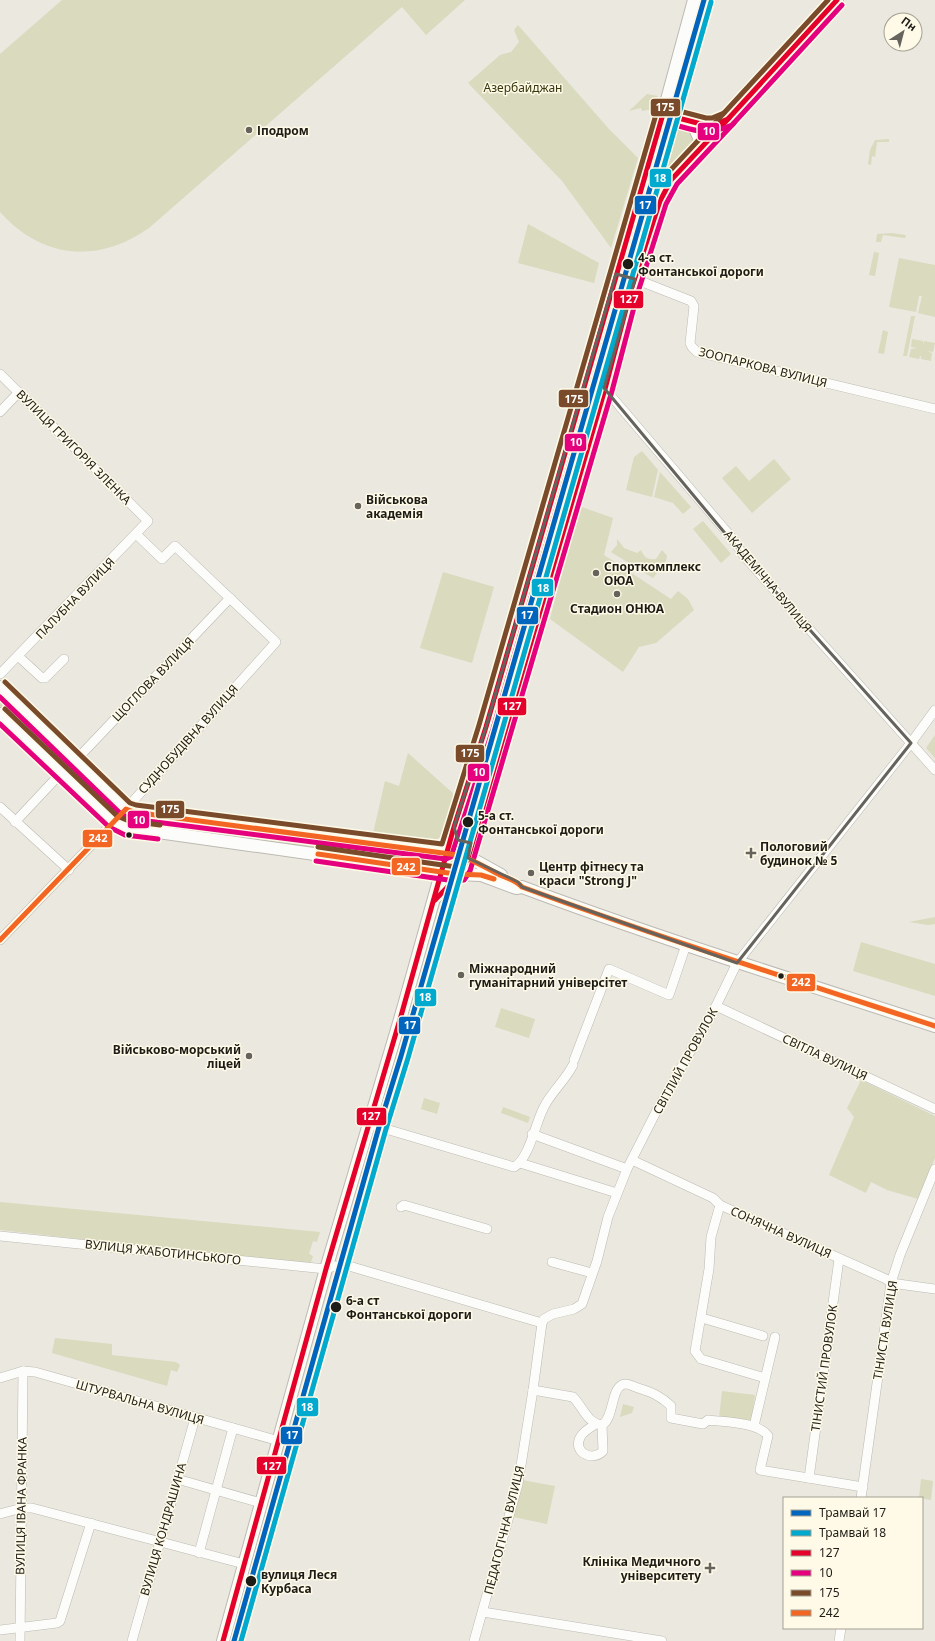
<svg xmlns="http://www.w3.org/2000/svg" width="935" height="1641" font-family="'Noto Sans',sans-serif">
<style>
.green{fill:#d9dabe}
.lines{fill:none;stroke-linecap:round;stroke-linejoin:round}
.minor-casing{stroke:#bcbab2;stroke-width:10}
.major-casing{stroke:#bcbab2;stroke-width:14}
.minor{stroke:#fcfcfa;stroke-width:9}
.major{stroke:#fcfcfa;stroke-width:12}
.bus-1-casing{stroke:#fefae7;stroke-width:8}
.bus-2-casing{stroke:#fefae7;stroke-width:8}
.bus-3-casing{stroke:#fefae7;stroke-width:8}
.bus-4-casing{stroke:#fefae7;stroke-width:8}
.bus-1{stroke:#e4002b;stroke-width:5}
.bus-2{stroke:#e5007d;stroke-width:5}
.bus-3{stroke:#7a4b2a;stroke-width:5}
.bus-4{stroke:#f26522;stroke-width:5}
.tram-1-casing{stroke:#fefae7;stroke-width:8}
.tram-2-casing{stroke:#fefae7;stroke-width:8}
.tram-1{stroke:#0065bd;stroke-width:5}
.tram-2{stroke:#00a9ce;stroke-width:5}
.marked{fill:none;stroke:#66635c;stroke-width:3;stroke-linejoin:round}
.poi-dot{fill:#66635c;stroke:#fefae7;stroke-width:1.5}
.stop-dot{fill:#1e1c16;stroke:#fefae7;stroke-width:1.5}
.labels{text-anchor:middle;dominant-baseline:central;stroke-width:3;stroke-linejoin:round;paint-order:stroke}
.park-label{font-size:12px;fill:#35370c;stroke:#fefae7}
.poi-label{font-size:12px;font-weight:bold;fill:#1e1c16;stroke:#fefae7;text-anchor:start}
.stop-label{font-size:12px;font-weight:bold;fill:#1e1c16;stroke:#fefae7;text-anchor:start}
.street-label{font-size:12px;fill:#1e1c16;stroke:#fefae7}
.line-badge{stroke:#fefae7;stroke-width:1.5}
.badge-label{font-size:11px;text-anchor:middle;font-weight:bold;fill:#fff}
</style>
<rect width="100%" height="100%" fill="#ebe8df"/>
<g class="green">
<path d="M62 0H465L426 35 402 7 149 228C98 264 42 259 0 212V54Z"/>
<path d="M518 25 609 129 638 158 611 248 562 181 468 83 500 55 511 52 519 42 514 30Z"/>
<path d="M647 94 658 96 653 109 642 111 641 108 629 111Z"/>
<path d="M674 125 683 126 691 130 694 141C685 152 670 177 653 169L662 132Z"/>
<path d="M889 139V142H877L875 157 872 156 871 165 868 164 870 150 875 140Z"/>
<path d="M528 224 599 263 594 283 518 263Z"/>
<path d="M891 233 906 235 905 238 883 235 881 242H876L877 234Z"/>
<path d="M874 252 879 253 875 276 869 275Z"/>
<path d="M899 258 935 265V317L918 313 922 296H919L916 312 889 307Z"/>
<path d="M911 316H915L907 356H903Z"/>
<path d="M883 330 888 332 884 354 878 353Z"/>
<path d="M912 339 923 341V345L924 341 935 343 933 352 927 351 932 353 931 361 921 359V355L919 359 909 357 911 349 917 348 911 347Z"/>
<path d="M642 451 658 470 652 497 626 490 634 457Z"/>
<path d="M774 459 791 479 752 513 722 478 736 466 749 481Z"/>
<path d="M660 472 691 507 683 514 673 503 654 497Z"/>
<path d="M579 506 613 518 604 555 671 599 678 591 688 599 694 610 656 643 639 647 623 672 550 619Z"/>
<path d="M703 521 731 554 721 563 693 529Z"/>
<path d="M617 539 624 548 637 553 641 550C644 557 647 560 656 559L662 550 667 556 666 561 653 578 611 552 617 545Z"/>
<path d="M443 572 494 587 472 663 420 648Z"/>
<path d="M0 689 109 795 99 805 0 711Z"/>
<path d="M935 735V758L926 748Z"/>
<path d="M408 753 456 796 444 835 425 846 372 838 385 781 399 786Z"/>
<path d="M132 815 422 852 421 863 127 826Z"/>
<path d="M935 917V924L928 925 909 922Z"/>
<path d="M861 942 935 964V996L853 971Z"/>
<path d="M501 1008 535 1019 529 1038 495 1027Z"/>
<path d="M861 1080 935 1116V1158L918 1199 887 1190 871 1182 866 1193 829 1175 854 1117 847 1108Z"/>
<path d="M424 1098 440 1103 437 1114 421 1109Z"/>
<path d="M503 1107 530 1117 528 1123 501 1113Z"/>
<path d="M0 1202 320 1232 317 1242 313 1241 309 1254 313 1256 310 1265 0 1230Z"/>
<path d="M55 1338 112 1344V1355L176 1362 180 1365 177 1372 171 1370 167 1386 52 1353Z"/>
<path d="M722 1391 755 1395 751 1423 719 1418Z"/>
<path d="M623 1404 634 1407 632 1413 620 1417Z"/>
<path d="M921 1479 933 1481 931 1500 919 1498Z"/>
<path d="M522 1480 555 1486 547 1524 513 1517Z"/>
</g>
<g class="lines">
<defs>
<g id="minor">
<path d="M616 274 635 279 691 301 694 306 690 343 692 347 697 352 935 409"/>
<path d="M0 374 148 521 0 674"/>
<path d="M605 389 732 538 744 556 935 770"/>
<path d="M0 412 19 392"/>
<path d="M18 656 42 678H45L64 659"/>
<path d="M76 760 230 598"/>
<path d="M0 807 69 870"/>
<path d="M15 822 61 773"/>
<path d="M0 940 126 809 276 642 175 546 162 559 136 534"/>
<path d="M716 1006 935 1109"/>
<path d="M574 1060 609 969 669 995 686 945"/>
<path d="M369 1124 514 1167C529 1159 535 1125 543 1109 550 1093 565 1081 573 1065"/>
<path d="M532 1134 627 1169"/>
<path d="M632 1160 713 1198 720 1205 886 1279 891 1283 935 1289"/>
<path d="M520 1163 617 1193"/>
<path d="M720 1205 711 1237 709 1269 695 1351 701 1359 765 1378"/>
<path d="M401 1207 404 1205 487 1229"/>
<path d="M0 1236 326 1269 335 1266H349L542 1323"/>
<path d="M552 1262 592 1273"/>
<path d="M702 1318 763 1336"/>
<path d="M0 1378 23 1371 35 1372 279 1441"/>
<path d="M533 1390 573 1397C583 1407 587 1423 602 1425 615 1418 610 1384 626 1384 630 1384 634 1387 638 1388 651 1392 661 1396 671 1406V1418L703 1424 708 1420C724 1422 759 1422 768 1436L760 1470 863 1487"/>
<path d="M596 1424C591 1427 584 1431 581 1436 571 1451 592 1463 603 1451L602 1425"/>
<path d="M754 1426 775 1337"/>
<path d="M809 1478 839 1259"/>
<path d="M177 1479 261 1503"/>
<path d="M861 1498 891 1283 900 1255 935 1169"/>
<path d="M0 1514 22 1508H32L244 1564"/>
<path d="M199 1553 233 1428"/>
<path d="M483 1612 662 1641"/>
<path d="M0 1630 57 1623 60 1621 91 1523"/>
<path d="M20 1641 23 1371"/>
<path d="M132 1641 195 1418"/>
<path d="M474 1641 518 1484 533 1390 542 1323 544 1319 553 1314 574 1309 582 1304 597 1261 608 1217 627 1169 657 1110 716 1006 737 963 911 743 935 710"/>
<path d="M839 1641 841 1628"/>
</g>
<g id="major">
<path d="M663 114 705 125H713L726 120"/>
<path d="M692 122 701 142V150"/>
<path d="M0 687 126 809 134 812 447 852 474 860 501 875"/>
<path d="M0 714 113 822 123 827 455 874 481 875 516 888 522 887C658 938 797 981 935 1026"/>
<path d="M453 831 456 838 462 842 469 841 473 837"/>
<path d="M436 897 460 874 468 858 605 389 631 290 660 201 671 180 701 150 837 0"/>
<path d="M223 1641 326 1269 401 1016 454 827 486 727 611 290 646 177 694 0"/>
</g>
</defs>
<use href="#minor" class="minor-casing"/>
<use href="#major" class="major-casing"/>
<use href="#minor" class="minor"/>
<use href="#major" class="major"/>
<defs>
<g id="bus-1">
<path d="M435 900 460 874 468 858 605 389 631 290 660 201 671 180 729 118"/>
<path d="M223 1641 326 1269 401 1016 454 827 486 727 663 114 705 125H713L728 119 837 0"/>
</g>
<g id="bus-2">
<path d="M0 697 121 814 132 819 446 859 451 857 493 729 668 123C695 130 705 137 732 125L842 5"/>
<path d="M0 724 109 827 125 835 158 839"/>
<path d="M316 861 455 881 464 880 470 871 612 391 638 292 666 204 677 184 734 123"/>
</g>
<g id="bus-3">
<path d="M5 682 130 803 136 805 442 844 479 725 657 111 664 107 706 118H712L724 113 828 0"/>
<path d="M5 709 117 816 129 821 160 825"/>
<path d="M318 847 456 867 458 865 598 387 624 288 653 199 665 176 724 113"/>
</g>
<g id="bus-4">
<path d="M318 854 455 874 481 875 494 879"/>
<path d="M0 940 126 809 134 812 177 818 458 855C474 860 486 868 500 875 509 879 516 880 522 887 658 937 797 981 935 1026"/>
</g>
</defs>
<use href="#bus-1" class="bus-1-casing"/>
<use href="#bus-2" class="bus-2-casing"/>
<use href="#bus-3" class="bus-3-casing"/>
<use href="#bus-4" class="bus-4-casing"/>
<use href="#bus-1" class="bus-1"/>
<use href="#bus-2" class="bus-2"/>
<use href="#bus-3" class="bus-3"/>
<use href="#bus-4" class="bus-4"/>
<defs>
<path id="tram-1" d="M234 1641 379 1127 401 1056 704 0"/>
<path id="tram-2" d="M241 1641 386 1129 408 1058 711 2"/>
</defs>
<use href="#tram-1" class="tram-1-casing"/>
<use href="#tram-2" class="tram-2-casing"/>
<use href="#tram-1" class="tram-1"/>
<use href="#tram-2" class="tram-2"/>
</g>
<path class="marked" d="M616 274 635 279 604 388 744 556 911 743 737 963 522 887 518 882 468 858 471 843 458 840 454 827 486 727Z"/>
<g class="poi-dot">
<circle cx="249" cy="130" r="4"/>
<circle cx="358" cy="506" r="4"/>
<circle cx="596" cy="573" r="4"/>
<circle cx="617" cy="594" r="4"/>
<path d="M749 847h4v4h4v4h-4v4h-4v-4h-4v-4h4z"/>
<circle cx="531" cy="873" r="4"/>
<circle cx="461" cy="975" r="4"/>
<circle cx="249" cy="1056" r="4"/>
<path d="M708 1562h4v4h4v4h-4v4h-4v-4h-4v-4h4z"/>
</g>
<g class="stop-dot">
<circle cx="628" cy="264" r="6"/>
<circle cx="468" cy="822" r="6"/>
<circle cx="129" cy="835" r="3.5"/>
<circle cx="781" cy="976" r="3.5"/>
<circle cx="336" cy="1307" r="6"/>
<circle cx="251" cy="1581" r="6"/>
</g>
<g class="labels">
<g class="park-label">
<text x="523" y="87">Азербайджан</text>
</g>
<g class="poi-label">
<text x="257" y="130">Іподром</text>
<text x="366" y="499">Військова<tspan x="366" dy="14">академія</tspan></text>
<text x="604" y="566">Спорткомплекс<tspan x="604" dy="14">ОЮА</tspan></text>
<text x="617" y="608" text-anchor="middle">Стадион ОНЮА</text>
<text x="760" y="846">Пологовий<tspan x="760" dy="14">будинок № 5</tspan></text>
<text x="539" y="866">Центр фітнесу та<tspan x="539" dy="14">краси "Strong J"</tspan></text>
<text x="469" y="968">Міжнародний<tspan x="469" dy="14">гуманітарний універсітет</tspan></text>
<text x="241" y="1049" text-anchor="end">Військово-морський<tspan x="241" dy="14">ліцей</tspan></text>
<text x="701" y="1561" text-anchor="end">Клініка Медичного<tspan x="701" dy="14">університету</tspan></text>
</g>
<g class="stop-label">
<text x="638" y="257">4-а ст.<tspan x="638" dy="14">Фонтанської дороги</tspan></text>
<text x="478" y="815">5-а ст.<tspan x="478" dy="14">Фонтанської дороги</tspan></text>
<text x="346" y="1300">6-а ст<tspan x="346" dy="14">Фонтанської дороги</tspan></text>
<text x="261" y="1574">вулиця Леся<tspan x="261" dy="14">Курбаса</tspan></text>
</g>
<g class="street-label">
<text transform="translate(763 367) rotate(14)">ЗООПАРКОВА ВУЛИЦЯ</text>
<text transform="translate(74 447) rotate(45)">ВУЛИЦЯ ГРИГОРІЯ ЗЛЕНКА</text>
<text transform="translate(768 581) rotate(50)">АКАДЕМІЧНА ВУЛИЦЯ</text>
<text transform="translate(75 598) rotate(-46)">ПАЛУБНА ВУЛИЦЯ</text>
<text transform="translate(153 679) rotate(-46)">ЩОГЛОВА ВУЛИЦЯ</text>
<text transform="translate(188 739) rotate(-48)">СУДНОБУДІВНА ВУЛИЦЯ</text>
<text transform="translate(825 1057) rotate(25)">СВІТЛА ВУЛИЦЯ</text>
<text transform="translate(685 1061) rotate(-61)">СВІТЛИЙ ПРОВУЛОК</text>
<text transform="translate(781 1232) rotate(24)">СОНЯЧНА ВУЛИЦЯ</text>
<text transform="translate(163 1252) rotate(6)">ВУЛИЦЯ ЖАБОТИНСЬКОГО</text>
<text transform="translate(885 1330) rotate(-81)">ТІНИСТА ВУЛИЦЯ</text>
<text transform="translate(824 1368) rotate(-82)">ТІНИСТИЙ ПРОВУЛОК</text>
<text transform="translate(140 1402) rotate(16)">ШТУРВАЛЬНА ВУЛИЦЯ</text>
<text transform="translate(21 1506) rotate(-89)">ВУЛИЦЯ ІВАНА ФРАНКА</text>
<text transform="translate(163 1529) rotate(-74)">ВУЛИЦЯ КОНДРАШИНА</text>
<text transform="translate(504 1530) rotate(-76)">ПЕДАГОГІЧНА ВУЛИЦЯ</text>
</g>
</g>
<g class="line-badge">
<rect x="650" y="98" width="31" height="19" rx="4" fill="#7a4b2a"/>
<rect x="697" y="122" width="23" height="19" rx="4" fill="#e5007d"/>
<rect x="649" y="168" width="23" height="20" rx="4" fill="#00a9ce"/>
<rect x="634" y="195" width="23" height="20" rx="4" fill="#0065bd"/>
<rect x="613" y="290" width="31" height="19" rx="4" fill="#e4002b"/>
<rect x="558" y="389" width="31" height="19" rx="4" fill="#7a4b2a"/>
<rect x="564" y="433" width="23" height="19" rx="4" fill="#e5007d"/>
<rect x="531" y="578" width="23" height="19" rx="4" fill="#00a9ce"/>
<rect x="516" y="606" width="23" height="19" rx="4" fill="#0065bd"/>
<rect x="497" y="697" width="30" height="19" rx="4" fill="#e4002b"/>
<rect x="455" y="744" width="30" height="19" rx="4" fill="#7a4b2a"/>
<rect x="467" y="763" width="23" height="19" rx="4" fill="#e5007d"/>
<rect x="155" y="800" width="30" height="19" rx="4" fill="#7a4b2a"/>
<rect x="127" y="810" width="23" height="19" rx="4" fill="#e5007d"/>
<rect x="82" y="829" width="31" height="19" rx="4" fill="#f26522"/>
<rect x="391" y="857" width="30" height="19" rx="4" fill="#f26522"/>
<rect x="786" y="973" width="30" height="19" rx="4" fill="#f26522"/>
<rect x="414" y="988" width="23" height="19" rx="4" fill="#00a9ce"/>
<rect x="398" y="1016" width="23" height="19" rx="4" fill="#0065bd"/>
<rect x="356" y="1107" width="31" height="19" rx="4" fill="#e4002b"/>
<rect x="296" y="1397" width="23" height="20" rx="4" fill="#00a9ce"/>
<rect x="280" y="1426" width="23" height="19" rx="4" fill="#0065bd"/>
<rect x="256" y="1456" width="31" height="19" rx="4" fill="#e4002b"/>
</g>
<g class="badge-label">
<text x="665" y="111">175</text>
<text x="709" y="135">10</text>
<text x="660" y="182">18</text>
<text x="645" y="209">17</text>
<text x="629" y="303">127</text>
<text x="574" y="403">175</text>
<text x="576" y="446">10</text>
<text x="543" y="592">18</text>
<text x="527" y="619">17</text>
<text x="512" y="710">127</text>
<text x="470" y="757">175</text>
<text x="479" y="776">10</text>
<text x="170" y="813">175</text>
<text x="139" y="824">10</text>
<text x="98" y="842">242</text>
<text x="406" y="871">242</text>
<text x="801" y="986">242</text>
<text x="425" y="1001">18</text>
<text x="410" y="1029">17</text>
<text x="371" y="1120">127</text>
<text x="307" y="1411">18</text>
<text x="292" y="1439">17</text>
<text x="272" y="1470">127</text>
</g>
<rect x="783" y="1497" width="140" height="132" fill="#fefae7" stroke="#a4a193"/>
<rect x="791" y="1510" width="20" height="6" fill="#0065bd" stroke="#a4a193"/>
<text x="819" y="1517" font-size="12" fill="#1e1c16">Трамвай 17</text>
<rect x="791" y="1530" width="20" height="6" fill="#00a9ce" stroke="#a4a193"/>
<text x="819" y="1537" font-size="12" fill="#1e1c16">Трамвай 18</text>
<rect x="791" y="1550" width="20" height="6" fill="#e4002b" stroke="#a4a193"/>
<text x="819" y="1557" font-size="12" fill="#1e1c16">127</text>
<rect x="791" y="1570" width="20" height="6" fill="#e5007d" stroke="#a4a193"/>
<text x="819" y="1577" font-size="12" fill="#1e1c16">10</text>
<rect x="791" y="1590" width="20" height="6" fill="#7a4b2a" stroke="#a4a193"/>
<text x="819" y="1597" font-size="12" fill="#1e1c16">175</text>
<rect x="791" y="1610" width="20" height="6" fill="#f26522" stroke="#a4a193"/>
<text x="819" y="1617" font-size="12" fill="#1e1c16">242</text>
<g transform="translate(903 32) rotate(36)"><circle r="19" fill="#fefae7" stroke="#a4a193"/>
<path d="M0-3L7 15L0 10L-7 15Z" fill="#66635c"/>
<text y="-6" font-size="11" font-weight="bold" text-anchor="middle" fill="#1e1c16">Пн</text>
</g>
</svg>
